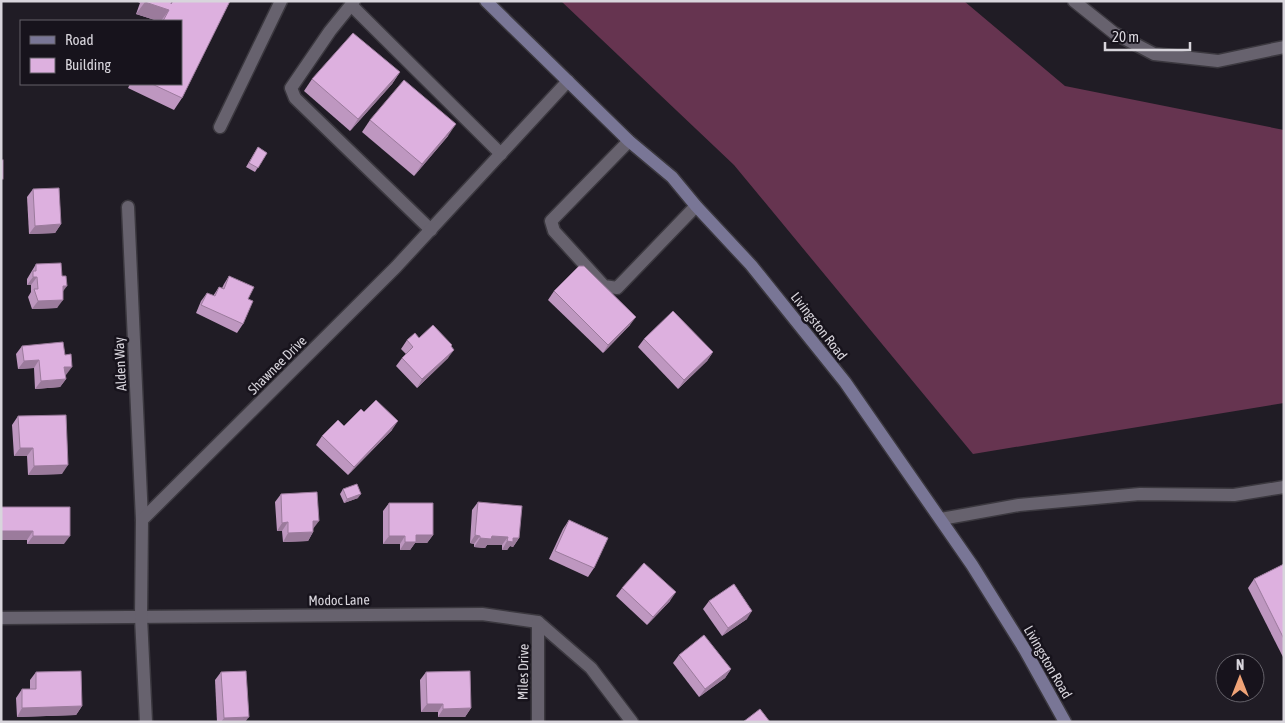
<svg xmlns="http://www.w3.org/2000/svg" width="1285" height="723" font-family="'Asap Condensed',sans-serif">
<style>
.forest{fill:#663450}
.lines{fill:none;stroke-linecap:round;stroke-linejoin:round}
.service-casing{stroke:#3b383f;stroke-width:15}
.minor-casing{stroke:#3b383f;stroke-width:15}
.secondary-casing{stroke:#3b383f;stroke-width:15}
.service{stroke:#67626e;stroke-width:12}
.minor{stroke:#67626e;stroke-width:12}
.secondary{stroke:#797696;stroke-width:12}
.wall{fill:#be97c0}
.shaded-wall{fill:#9b7b9c}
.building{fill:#ddb0df;stroke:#9b7b9c}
.labels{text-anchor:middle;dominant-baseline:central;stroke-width:5;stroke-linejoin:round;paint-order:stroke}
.street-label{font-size:14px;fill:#d8d5dc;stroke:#17131c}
</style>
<rect width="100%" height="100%" fill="#201c25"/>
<path class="forest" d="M561 1H964L1065 86 1284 130V403L973 454 734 165Z"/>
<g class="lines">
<defs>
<g id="service">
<path d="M354 1 351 5 501 154"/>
<path d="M1074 1 1114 33 1154 54 1218 61 1284 47"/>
<path d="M351 5 330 31 291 88 295 98 431 230"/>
<path d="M220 127 281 1"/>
<path d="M629 141 551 221 554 231 604 286 617 288 696 206"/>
<path d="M941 519 1019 505 1140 494 1234 495 1284 487"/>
</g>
<g id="minor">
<path d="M128 207 142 520"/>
<path d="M1 618 482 614 538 622 591 668 632 722"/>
<path d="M146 722 141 617 142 520 396 267 568 81"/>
<path d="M538 722V622"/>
</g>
<path id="secondary" d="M486 1 629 141 672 177 696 206 751 265 845 382 972 565 1025 650 1065 722"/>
</defs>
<use href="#service" class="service-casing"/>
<use href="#minor" class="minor-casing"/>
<use href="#secondary" class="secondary-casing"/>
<use href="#service" class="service"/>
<use href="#minor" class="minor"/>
<use href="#secondary" class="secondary"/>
</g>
<g class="wall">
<path d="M136 1H230L182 98 174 110 128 88 130 84H181V21H158L136 14 140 3Z"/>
<path d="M400 72 392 84 350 131 304 91 312 79Z"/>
<path d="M370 120 448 136 414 176 362 132Z"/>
<path d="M258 147 267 153 255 172 246 167Z"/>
<path d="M33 189 61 224 55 233 29 234 27 197Z"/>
<path d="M36 264 63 292 57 308 32 309 28 297 31 292V285H27V279Z"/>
<path d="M229 276 248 299 243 324 237 333 196 313 201 301 207 293 213 296 219 287 222 288 224 284Z"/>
<path d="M554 291 630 325 603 353 548 300Z"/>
<path d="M419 338 451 347 448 358 417 388 396 366 402 358 406 354 401 349 407 340Z"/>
<path d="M644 339 713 352 707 361 678 389 638 347Z"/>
<path d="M22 346 66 375H65L66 379 60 387 35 389 34 368 18 369 16 354Z"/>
<path d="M364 412 392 430 348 475 316 445 322 436 344 426Z"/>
<path d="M18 416 62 474 28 475 27 456H14L12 425Z"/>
<path d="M343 489 358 498 344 503 340 494Z"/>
<path d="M281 494 313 528V532L308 541 283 542 282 531H277L275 502Z"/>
<path d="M478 502 519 538 513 547 510 546 507 550H502V545H487L485 548 474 547V544L470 543 472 510Z"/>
<path d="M389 503 433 535 427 543H415L410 550H400V544H383V511Z"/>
<path d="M1 507 64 544H27V540H1Z"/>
<path d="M569 520 594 568 588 577 549 559 563 529Z"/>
<path d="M1284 564V659L1248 588 1254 579Z"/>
<path d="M622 588 670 601 647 625 616 596Z"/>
<path d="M709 601 747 619 722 636 703 609Z"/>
<path d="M679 655 731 669 725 678 699 697 673 663Z"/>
<path d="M36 672 82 706 76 715 17 717 16 698 22 689H30V680Z"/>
<path d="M221 672 245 722H217L215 680Z"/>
<path d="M426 672 471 708 465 717H438V712H421L420 680Z"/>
</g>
<g class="shaded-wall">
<path d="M145 2 169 10 161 21H158L136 14Z"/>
<path d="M400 72 392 84 350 131 358 119Z"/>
<path d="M456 124 448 136 414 176 422 164Z"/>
<path d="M61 224 55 233 29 234 35 226Z"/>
<path d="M33 277H37L31 285H27Z"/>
<path d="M63 286H67L61 294Z"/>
<path d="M63 300 57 308 32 309 38 301Z"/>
<path d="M636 317 630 325 603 353 608 345Z"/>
<path d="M454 350 448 358 417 388 422 379Z"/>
<path d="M713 352 707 361 678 389 684 380Z"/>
<path d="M39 360 34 368 18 369 24 361Z"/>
<path d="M64 367H72L66 375 59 376Z"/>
<path d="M66 379 60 387 35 389 41 381Z"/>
<path d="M398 421 392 430 348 475 354 467Z"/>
<path d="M20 448H33L27 456H14Z"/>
<path d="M68 465 62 474 28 475 34 466Z"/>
<path d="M361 494 358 498 344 503 347 499Z"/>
<path d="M313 521H319L313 529Z"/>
<path d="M288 522 282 531H277L282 523Z"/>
<path d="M1 531H33L27 540H1Z"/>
<path d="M313 532 308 541 283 542 288 533Z"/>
<path d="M416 535H433L427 543H415L410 550H400L405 542Z"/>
<path d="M475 535 480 536 474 544 470 543Z"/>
<path d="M33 536H70L64 544H27Z"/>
<path d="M389 536H405L400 544H383Z"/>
<path d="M492 536 508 537 502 545H487L485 548 474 547 480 538Z"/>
<path d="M513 538H519L513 547 510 546 507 550H502L507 541Z"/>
<path d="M676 592 670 601 647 625 653 617Z"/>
<path d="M752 611 747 619 722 636 728 628Z"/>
<path d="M731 669 725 678 699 697 705 689Z"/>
<path d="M427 704H443L438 712H421Z"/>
<path d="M82 706 76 715 17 717 22 708Z"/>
<path d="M471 708 465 717H438L443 709Z"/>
<path d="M249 717 245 722H221L224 718Z"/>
</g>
<g class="building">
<path d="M145 1H172L171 4 173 1H230L182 98 152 84H181V21H163L169 10 145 2Z"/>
<path d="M353 33 400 72 358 119 312 79Z"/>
<path d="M404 80 456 124 422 164 370 120Z"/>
<path d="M258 147 267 153 258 168 249 163Z"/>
<rect x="1" y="160" width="2" height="19"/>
<path d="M59 188 61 224 35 226 33 189Z"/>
<path d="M61 263 62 276H66L67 286H63V300L38 301 34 289H38L37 277H33V271H36V264Z"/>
<path d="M579 266H584L636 317 608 345 554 291Z"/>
<path d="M229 276 254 287 248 299 253 301 243 324 201 305 207 293 215 296 219 287 224 289Z"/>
<path d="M673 311 713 352 684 380 644 339Z"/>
<path d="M433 325 452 345 451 346 454 350 422 379 402 358 413 347 407 340 415 333 419 338Z"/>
<path d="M63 342 65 355 71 354 72 367H64L66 379 41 381 39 360 24 361 22 346Z"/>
<path d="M376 400 398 421 354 467 322 436 338 420 344 426 361 409 364 412Z"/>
<path d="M66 415 68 465 34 466 33 448H20L18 416Z"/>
<path d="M357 484 361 494 347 499 343 489Z"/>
<path d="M317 492 319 521H313V532L288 533V522L282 523 281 494Z"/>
<path d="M478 502 522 506 519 538H513V542L507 541 508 537 492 536 491 539 480 538V536L475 535Z"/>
<path d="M389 503H433V535H416V542H405V536H389Z"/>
<path d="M1 507H70V536H33V531H1Z"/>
<path d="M569 520 608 538 594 568 555 551Z"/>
<path d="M644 563 676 592 653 617 622 588Z"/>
<path d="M1284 564V639L1254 579Z"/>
<path d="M734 584 752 611 728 628 709 601Z"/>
<path d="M704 635 731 669 705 689 679 655Z"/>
<path d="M81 671 82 706 22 708V689H36V672Z"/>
<path d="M246 671 249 717 224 718 221 672Z"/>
<path d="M470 671 471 708 443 709V704H427L426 672Z"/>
<path d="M760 709 770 722H743Z"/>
</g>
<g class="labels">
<g class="street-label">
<text transform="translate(819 326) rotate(52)">Livingston Road</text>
<text transform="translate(120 364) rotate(-93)">Alden Way</text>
<text transform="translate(277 365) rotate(-45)">Shawnee Drive</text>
<text transform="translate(339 600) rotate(-1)">Modoc Lane</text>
<text transform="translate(1048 662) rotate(60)">Livingston Road</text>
<text transform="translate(523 672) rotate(-89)">Miles Drive</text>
</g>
</g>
<rect width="1285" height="723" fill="none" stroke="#d8d5dc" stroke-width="5"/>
<rect x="20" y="20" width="162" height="65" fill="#17131c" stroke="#646169"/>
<rect x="30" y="36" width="25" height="8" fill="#797696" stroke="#646169"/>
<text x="65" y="45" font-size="15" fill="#d8d5dc">Road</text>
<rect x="30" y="58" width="25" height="15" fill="#ddb0df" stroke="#646169"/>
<text x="65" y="70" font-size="15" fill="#d8d5dc">Building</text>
<g transform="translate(1240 678)"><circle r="24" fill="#17131c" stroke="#646169"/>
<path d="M0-4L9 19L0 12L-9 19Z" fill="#efa377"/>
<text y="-8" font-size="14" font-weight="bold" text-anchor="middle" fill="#d8d5dc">N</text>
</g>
<path d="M1105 42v8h85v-8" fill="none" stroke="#d8d5dc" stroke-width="2.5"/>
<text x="1112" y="42" font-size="15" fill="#d8d5dc" stroke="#17131c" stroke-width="4" paint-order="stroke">20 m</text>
</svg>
